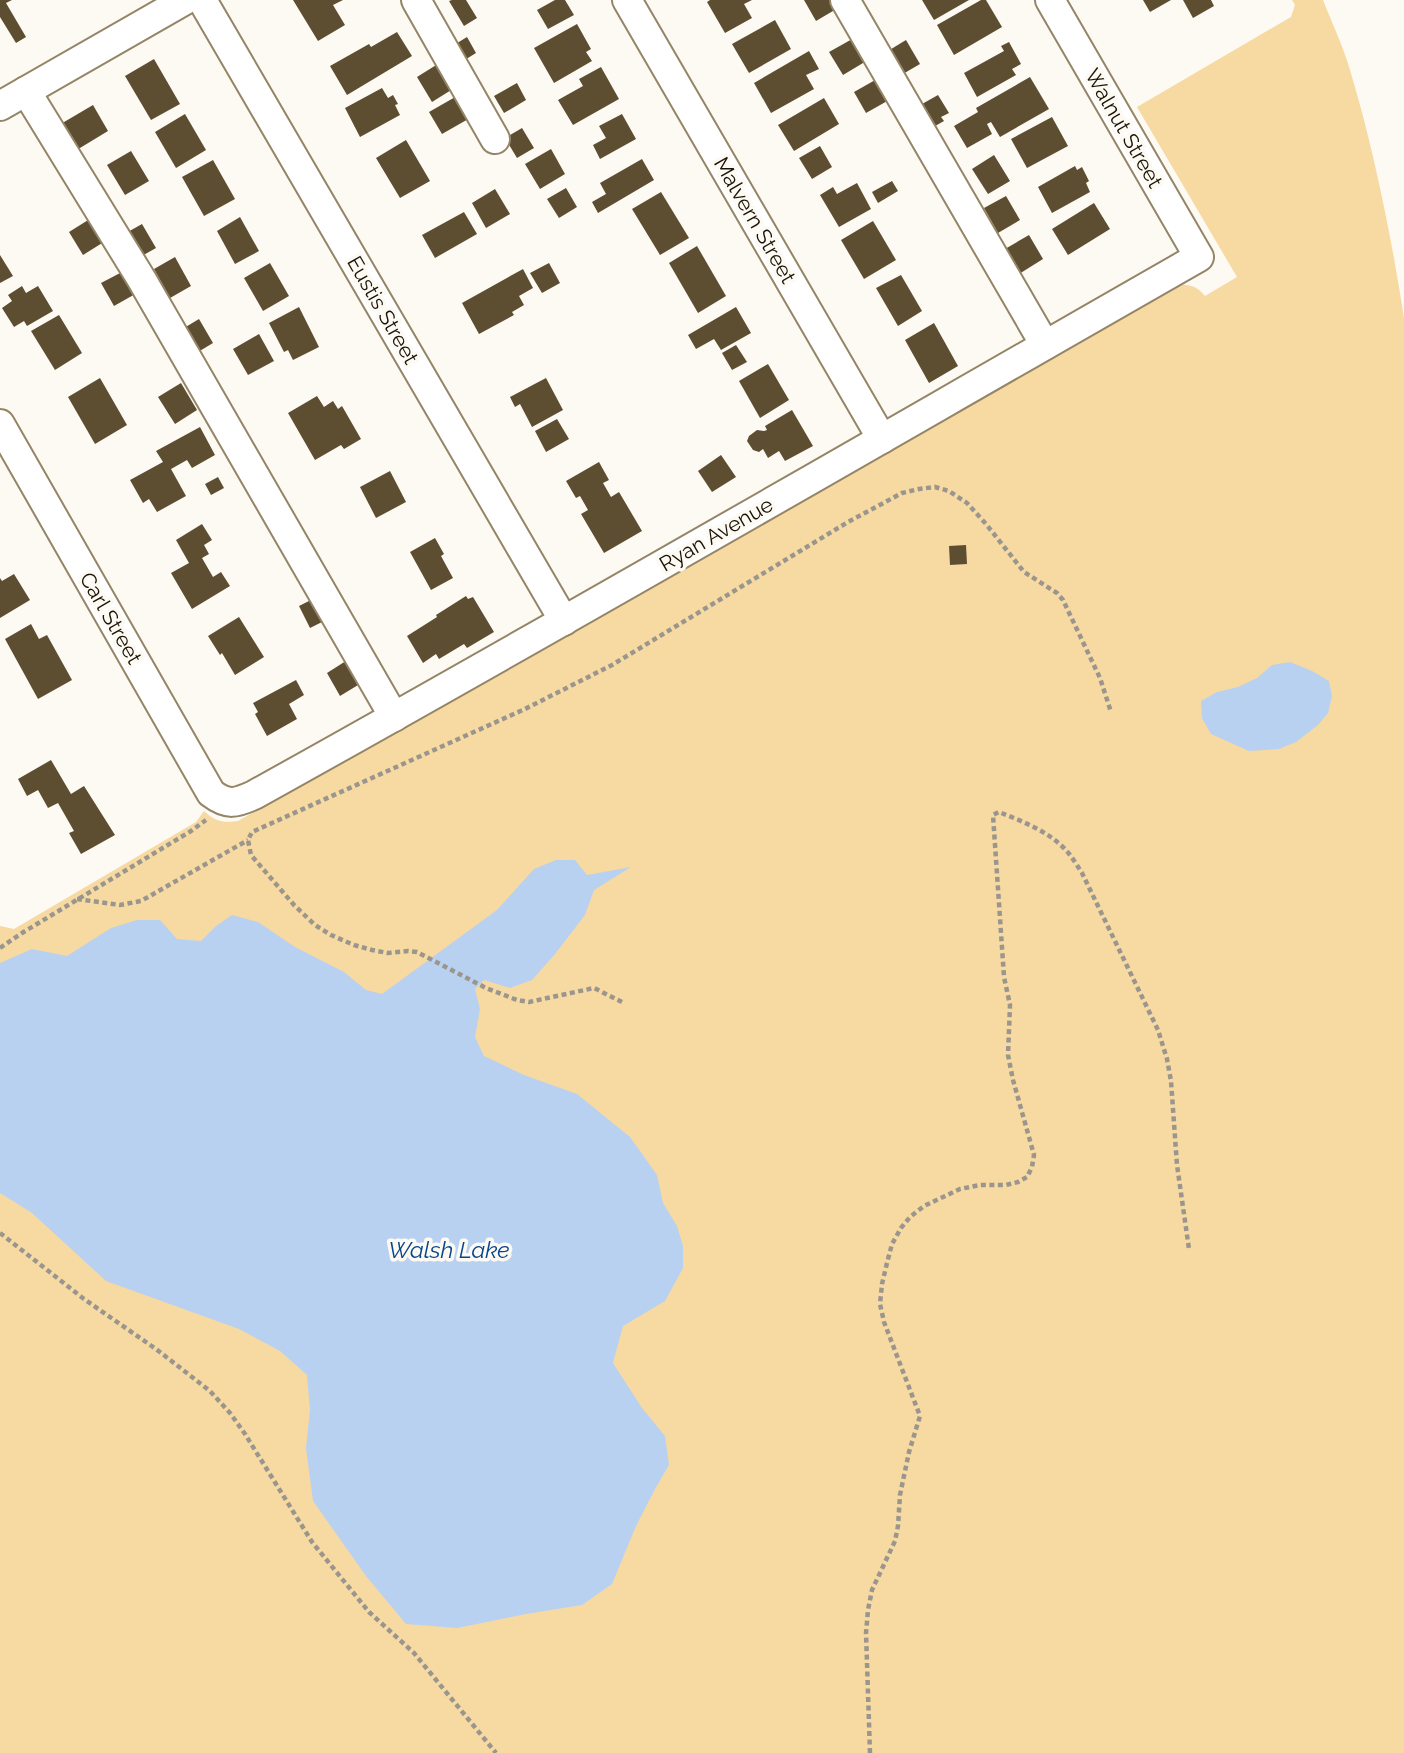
<svg xmlns="http://www.w3.org/2000/svg" width="1404" height="1753" font-family="Raleway,sans-serif">
<style>
.green{fill:#f7d9a2}
.water{fill:#b9d1f1}
.building{fill:#5d4e32}
.lines{fill:none;stroke-linecap:round;stroke-linejoin:round}
.minor-casing{stroke:#958567;stroke-width:32}
.path{stroke:#9b968d;stroke-width:4.5;stroke-dasharray:5 3.5;stroke-linecap:butt}
.minor{stroke:#fff;stroke-width:28}
.labels{text-anchor:middle;dominant-baseline:central;stroke-width:7;stroke-linejoin:round;paint-order:stroke}
.street-label{font-size:21px;fill:#191307;stroke:#fdf9f3}
.water-label{font-size:23px;font-style:italic;fill:#06468b;stroke:#fdf9f3}
</style>
<rect width="100%" height="100%" fill="#fdf9f3"/>
<path class="green" d="M1292 0H1323C1332 23 1343 46 1350 70 1374 150 1391 235 1404 318V1753H0V926L14 929 196 822 204 811C216 822 223 823 238 821L1174 286C1187 283 1196 285 1205 296L1237 277 1137 107 1291 17 1295 5Z"/>
<g class="water">
<path d="M1290 662 1312 671 1329 681 1332 696 1328 713 1318 725 1296 742 1279 749 1249 751 1211 734 1202 718 1201 701 1217 692 1238 687 1257 678 1272 665Z"/>
<path d="M556 860H575L587 875 631 867 594 890 585 915 555 954 532 980 510 988 484 980 475 989 480 1009 475 1037 484 1056 524 1075 577 1094 630 1137 657 1175 663 1203 677 1226 683 1246V1268L665 1301 623 1326 613 1363 642 1408 665 1436 669 1465 655 1489 636 1526 612 1584 582 1605 526 1614 457 1628 406 1624 366 1576 313 1501 306 1448 310 1410 307 1375 280 1351 239 1329 106 1281 32 1213 0 1193V963L32 949 67 956 111 928 137 920H160L177 939 201 941 216 926 232 915 258 922 295 947 344 972 366 990 382 994 497 910 534 869Z"/>
</g>
<g class="building">
<path d="M0 0H12L6 3 26 37 16 43 0 17Z"/>
<path d="M293 0H343L333 5 345 25 318 41Z"/>
<path d="M452 0H466L477 18 464 26 449 1Z"/>
<path d="M555 0H565L574 15 548 29 537 10Z"/>
<path d="M710 0H752L744 4 752 18 725 33 707 2Z"/>
<path d="M804 0H833L838 8 816 21Z"/>
<path d="M922 0H969L934 20Z"/>
<path d="M981 0H986L1002 27 954 55 937 25Z"/>
<path d="M1143 0H1171L1150 12Z"/>
<path d="M1183 0H1211L1214 6 1193 18Z"/>
<path d="M775 20 791 49 749 73 732 44Z"/>
<path d="M577 24 591 49 586 52 592 61 554 83 534 48Z"/>
<path d="M397 32 412 56 347 95 330 66 369 44 371 47Z"/>
<path d="M467 37 476 53 463 61 454 45Z"/>
<path d="M854 38 868 60 843 75 829 52Z"/>
<path d="M906 40 920 64 896 78 883 54Z"/>
<path d="M1009 42 1021 64 1012 69 1016 75 977 97 964 73 1004 51 1001 46Z"/>
<path d="M809 51 819 69 806 75 814 89 771 113 754 83Z"/>
<path d="M154 59 180 104 151 120 125 76Z"/>
<path d="M441 62 456 87 432 102 417 77Z"/>
<path d="M601 67 619 99 573 125 558 100 583 86 579 79Z"/>
<path d="M1030 77 1049 109 1000 137 991 122 987 124 992 134 967 148 954 126 978 112 976 108Z"/>
<path d="M877 79 889 100 866 113 854 92Z"/>
<path d="M517 83 526 100 504 113 494 96Z"/>
<path d="M382 88 388 98 393 95 398 104 395 105 400 115 360 137 345 108Z"/>
<path d="M938 95 949 113 941 117 944 121 928 130 915 108Z"/>
<path d="M457 96 470 118 442 134 429 112Z"/>
<path d="M824 98 839 124 794 151 778 125Z"/>
<path d="M93 105 108 131 75 151 59 125Z"/>
<path d="M185 114 206 150 176 168 155 132Z"/>
<path d="M622 114 636 139 600 159 593 145 606 138 599 126Z"/>
<path d="M1052 117 1068 146 1027 168 1011 139Z"/>
<path d="M522 128 534 148 517 158 505 138Z"/>
<path d="M406 140 430 181 400 198 376 158Z"/>
<path d="M820 146 832 167 812 179 799 158Z"/>
<path d="M551 149 565 174 540 189 525 164Z"/>
<path d="M131 151 149 181 125 195 107 165Z"/>
<path d="M994 155 1010 181 988 194 972 169Z"/>
<path d="M642 159 654 180 598 213 592 202 606 194 600 183Z"/>
<path d="M213 160 235 199 204 216 182 177Z"/>
<path d="M1075 166 1077 170 1082 167 1089 181 1086 183 1090 192 1052 213 1038 187Z"/>
<path d="M892 181 898 191 878 203 872 192Z"/>
<path d="M857 183 871 209 839 227 820 195 833 187 837 194Z"/>
<path d="M566 188 577 207 559 218 547 199Z"/>
<path d="M495 189 510 214 486 228 472 203Z"/>
<path d="M661 192 689 238 660 255 632 209Z"/>
<path d="M1006 196 1020 220 998 233 984 208Z"/>
<path d="M1094 203 1110 229 1068 255 1052 229Z"/>
<path d="M464 212 477 234 435 258 422 235Z"/>
<path d="M93 217 107 240 83 255 69 232Z"/>
<path d="M240 217 259 251 235 264 217 231Z"/>
<path d="M873 221 896 260 864 279 841 240Z"/>
<path d="M142 224 156 248 140 257 126 233Z"/>
<path d="M1029 235 1043 259 1019 274 1005 249Z"/>
<path d="M697 246 726 296 698 313 669 263Z"/>
<path d="M0 255 13 276 0 283Z"/>
<path d="M175 257 191 286 170 298 154 269Z"/>
<path d="M270 263 289 296 263 311 244 278Z"/>
<path d="M549 263 560 283 542 293 530 273Z"/>
<path d="M523 269 533 288 519 296 524 305 512 312 514 315 479 334 462 303Z"/>
<path d="M124 271 137 293 114 306 101 283Z"/>
<path d="M901 275 922 311 898 326 876 288Z"/>
<path d="M22 286 26 293 38 286 53 311 27 326 24 321 14 327 2 308 12 301 8 295Z"/>
<path d="M299 307 319 347 293 360 288 350 284 352 269 323Z"/>
<path d="M736 307 751 333 721 350 714 339 696 349 688 335Z"/>
<path d="M59 315 82 353 55 370 31 331Z"/>
<path d="M199 319 213 343 193 355 179 331Z"/>
<path d="M934 323 958 366 929 383 905 340Z"/>
<path d="M259 334 274 361 248 375 233 349Z"/>
<path d="M736 345 747 362 732 370 722 353Z"/>
<path d="M768 364 789 400 760 418 739 381Z"/>
<path d="M100 378 127 425 95 444 68 397Z"/>
<path d="M546 378 563 410 532 427 520 404 515 407 510 397Z"/>
<path d="M181 383 197 410 175 424 158 397Z"/>
<path d="M317 396 324 407 333 401 338 409 342 406 361 439 344 449 341 445 315 460 288 413Z"/>
<path d="M792 410 813 446 785 461 779 451 768 458 763 449 759 452 753 450 747 441 749 436 757 430 764 431 767 430 765 426Z"/>
<path d="M557 419 569 439 546 452 535 431Z"/>
<path d="M200 427 215 455 192 468 187 460 171 469 186 496 157 512 149 499 143 503 130 480 163 462 156 451Z"/>
<path d="M721 455 736 477 712 492 698 471Z"/>
<path d="M599 462 609 480 603 483 611 497 619 492 642 531 604 553 581 514 588 510 580 496 576 498 566 481Z"/>
<path d="M390 471 406 502 376 518 360 487Z"/>
<path d="M218 477 224 488 211 495 205 484Z"/>
<path d="M202 524 212 540 204 545 209 554 202 558 213 577 221 572 230 586 192 609 171 573 189 563 176 540Z"/>
<path d="M435 538 444 554 441 556 453 578 431 590 410 552Z"/>
<path d="M966 545 967 564 950 565 949 546Z"/>
<path d="M14 574 30 600 0 618V578L2 581Z"/>
<path d="M466 596 468 599 473 597 494 632 467 648 464 644 439 659 436 654 423 663 407 636 437 617 436 615Z"/>
<path d="M313 599 324 621 310 628 299 606Z"/>
<path d="M239 617 264 657 235 675 222 653 220 655 208 636Z"/>
<path d="M31 624 39 639 47 635 72 680 38 699 5 639Z"/>
<path d="M349 659 363 682 340 696 327 673Z"/>
<path d="M296 680 304 695 289 704 297 719 267 736 255 714 258 712 253 703Z"/>
<path d="M51 760 71 794 84 786 115 835 81 854 69 833 74 831 58 803 48 808 38 790 27 796 18 779Z"/>
</g>
<g class="lines">
<defs>
<g id="minor">
<path d="M202 0 564 621"/>
<path d="M416 0 495 139"/>
<path d="M627 0 882 439"/>
<path d="M845 0 1045 345"/>
<path d="M26 91 142 280 394 717"/>
<path d="M0 106 185 0"/>
<path d="M0 424 211 793C228 806 236 803 254 795 571 619 884 437 1199 257L1050 0"/>
</g>
</defs>
<use href="#minor" class="minor-casing"/>
<g class="path">
<path d="M77 899 120 905 141 901 248 840"/>
<path d="M0 948 22 933 191 831 206 820"/>
<path d="M622 1002 594 988 529 1002 517 1000 486 988 417 952 408 951 388 953 372 950 354 945 331 935 315 925 294 905 251 855 248 840 252 832 525 709 612 665 848 522 902 493 919 489 935 487 949 491 967 503 986 524 1024 572 1057 593 1063 600 1100 678 1111 712"/>
<path d="M0 1233 84 1299 156 1349 210 1391 230 1413 245 1434 312 1542 369 1612 414 1653 496 1753"/>
<path d="M870 1753 866 1633 868 1610 872 1590 895 1541 898 1526 900 1495 909 1452 920 1416 884 1322 880 1304 882 1284 887 1263 892 1244 901 1228 910 1217 924 1206 960 1189 980 1185H1006L1018 1182 1027 1177 1032 1167 1034 1155 1013 1080 1008 1055 1010 1005 1004 977 993 815 999 812C1024 822 1053 833 1070 855 1074 860 1078 867 1082 873L1158 1030 1167 1059 1171 1081 1177 1165 1189 1249"/>
</g>
<use href="#minor" class="minor"/>
</g>
<g class="labels">
<g class="street-label">
<text transform="translate(1124 128) rotate(60)">Walnut Street</text>
<text transform="translate(755 220) rotate(60)">Malvern Street</text>
<text transform="translate(383 310) rotate(60)">Eustis Street</text>
<text transform="translate(716 534) rotate(-30)">Ryan Avenue</text>
<text transform="translate(111 618) rotate(60)">Carl Street</text>
</g>
<g class="water-label">
<text x="449" y="1249">Walsh Lake</text>
</g>
</g>
</svg>
